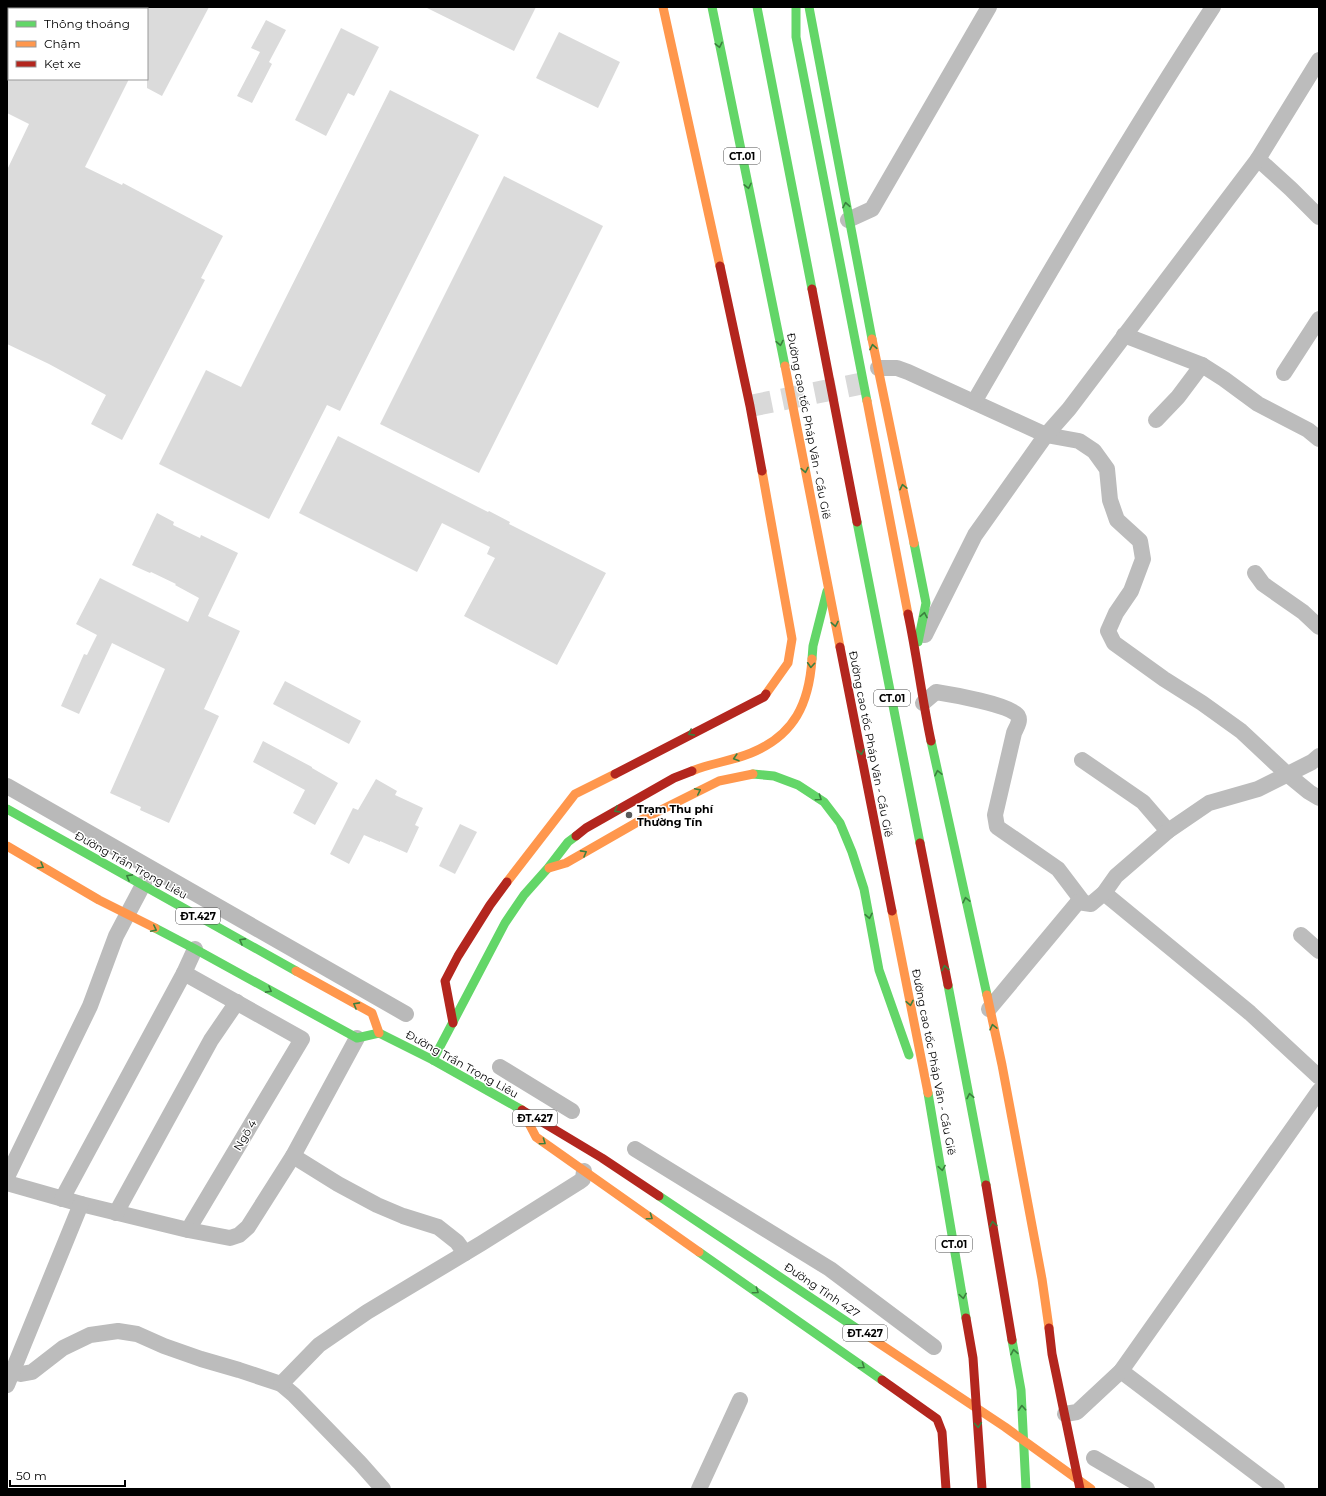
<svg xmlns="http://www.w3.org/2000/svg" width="1326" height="1496" font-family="Montserrat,sans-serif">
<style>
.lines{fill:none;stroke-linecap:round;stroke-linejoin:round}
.canal{stroke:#b9b9b9;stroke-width:16}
.building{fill:#dbdbdb}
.secondary-tunnel{stroke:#d9d9d9;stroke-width:22;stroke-dasharray:22 11;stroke-linecap:butt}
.street{stroke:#bcbcbc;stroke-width:16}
.fast{stroke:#63d668;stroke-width:9}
.slow{stroke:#ff974d;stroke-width:9}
.jam{stroke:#b3261e;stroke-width:9}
.oneway{stroke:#3b803e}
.poi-dot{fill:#595959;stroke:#fff;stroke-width:1.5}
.labels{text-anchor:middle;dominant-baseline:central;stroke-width:3;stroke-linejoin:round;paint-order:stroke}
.shield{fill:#fff;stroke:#4c4c4c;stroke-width:1}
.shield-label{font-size:10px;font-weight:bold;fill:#000}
.street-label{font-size:11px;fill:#000;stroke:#fff}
.poi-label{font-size:11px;font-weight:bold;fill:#000;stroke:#fff;text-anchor:start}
</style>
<rect width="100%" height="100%" fill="#fff"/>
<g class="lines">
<g class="canal">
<path d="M7 786 406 1014"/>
<path d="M500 1067 572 1111"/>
<path d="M635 1149 830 1269 934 1347"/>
<path d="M1094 1458 1147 1489"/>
</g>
</g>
<g class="building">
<path d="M147 7H209L162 96 147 88Z"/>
<path d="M425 7H536L514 51Z"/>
<path d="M266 20 286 30 269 62 272 64 252 103 237 96 260 52 251 48Z"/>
<path d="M341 28 379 47 354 96 348 93 326 136 295 120Z"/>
<path d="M559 32 620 62 598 108 536 78Z"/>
<path d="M7 79H129L85 167 122 185 123 183 223 236 201 278 205 280 122 440 91 424 106 395 49 364 7 344V170L29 124 7 113Z"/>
<path d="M390 90 479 135 340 411 327 405 269 519 159 464 206 370 241 387Z"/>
<path d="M504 176 603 226 479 473 380 424Z"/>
<path d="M338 436 488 512 489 511 510 522 509 524 606 573 557 665 464 616 495 558 487 554 490 547 442 523 417 572 299 513Z"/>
<path d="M157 513 174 522 173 525 200 538 201 535 238 553 208 616 240 631 204 709 219 716 169 823 140 810 141 807 110 793 165 669 112 643 79 714 61 706 84 654 87 655 97 635 76 624 100 578 188 622 199 598 175 585 176 584 151 572 150 573 132 565Z"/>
<path d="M285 681 361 721 349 744 273 704Z"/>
<path d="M263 741 312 767V768L338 783 315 825 293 813 305 790 253 762Z"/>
<path d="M376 779 397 791 395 795 423 808 415 825 419 827 407 853 380 841V842L364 835 349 864 330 854 353 808 358 810Z"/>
<path d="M460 824 477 832 455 874 439 866Z"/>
</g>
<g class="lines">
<path class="secondary-tunnel" d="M750 406 864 383"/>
<g class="street">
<path d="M1258 159 1291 189 1319 217"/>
<path d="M848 220 872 209 989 7"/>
<path d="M1124 335 1202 365 1224 379 1258 404 1308 430 1319 439"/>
<path d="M878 368H897L908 372 1046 435 1079 441 1094 451 1107 469 1110 500 1117 520 1140 541 1143 559 1131 591 1116 613 1108 631 1114 643 1164 679 1202 703 1241 731 1287 774 1309 792 1319 798"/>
<path d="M1284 373 1319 319"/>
<path d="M974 402C1051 269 1129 136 1213 7"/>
<path d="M1156 420 1178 397 1202 365"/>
<path d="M1255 573 1263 584 1303 612 1319 627"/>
<path d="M925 635 975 535 1046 435 1069 409 1258 159 1319 60"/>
<path d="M923 703 936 692C949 694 1013 705 1018 716 1021 721 1016 728 1014 733L995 815 997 827 1058 869 1083 902"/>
<path d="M1082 760 1143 802 1168 831"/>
<path d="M1104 893 1250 1013 1319 1077"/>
<path d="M1301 935 1319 951"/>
<path d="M184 973 302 1039 188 1230"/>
<path d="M989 1009 1078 902 1091 904 1104 893 1116 876 1168 831 1209 803 1258 789 1312 762 1319 756"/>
<path d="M293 1156 338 1184 377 1205 403 1216 438 1227 457 1242 465 1253"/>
<path d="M7 1177 90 1006 116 936 144 883"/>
<path d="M7 1183 81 1204 188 1230 230 1238 239 1235 248 1227 293 1156 357 1038"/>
<path d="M62 1199 184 973 195 949"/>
<path d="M116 1213 211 1040 237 1002"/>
<path d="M1121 1371 1277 1489"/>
<path d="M12 1372 21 1374 32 1372 63 1348 90 1335 118 1331 137 1334 164 1346 201 1359 239 1370 281 1384 294 1395 360 1463 383 1489"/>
<path d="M281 1384 319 1345 367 1312 482 1243 579 1182 583 1179 584 1171"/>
<path d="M7 1385 81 1204"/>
<path d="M1065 1414 1077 1412 1121 1371 1319 1091"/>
<path d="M699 1489 740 1400"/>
</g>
<g class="fast">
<path d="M712 7 785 366"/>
<path d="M757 7 812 289"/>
<path d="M796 7V37L867 401"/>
<path d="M809 7 872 339"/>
<path d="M857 522 920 843"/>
<path d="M914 543 926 603 918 642"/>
<path d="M812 659 813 646 827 591"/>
<path d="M931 741 987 995"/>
<path d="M753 774 774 776 798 785 824 802 840 823 852 852 864 889 879 970 909 1055"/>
<path d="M7 809 296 971"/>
<path d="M155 928 195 949 357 1038 379 1033 433 1060 522 1110"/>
<path d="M948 985 986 1185"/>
<path d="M433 1060 505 923 524 895 548 868 568 842 576 836"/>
<path d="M928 1093 966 1318"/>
<path d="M659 1196 871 1338"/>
<path d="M699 1252 882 1380"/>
<path d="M1012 1340 1021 1390 1026 1489"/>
</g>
<g class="slow">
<path d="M663 7 720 266"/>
<path d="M872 339 914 543"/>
<path d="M785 366 840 647"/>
<path d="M867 401 908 614"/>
<path d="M762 471 792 639 788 663 766 694"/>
<path d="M692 771C711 763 732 761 751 753 795 735 809 703 812 659"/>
<path d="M7 846 99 900 155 928"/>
<path d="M549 868 566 863 641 820 719 781 753 774"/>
<path d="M507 882 575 794 615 774"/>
<path d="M892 911 928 1093"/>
<path d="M296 971 372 1013 379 1033"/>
<path d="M987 995 1002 1065 1042 1279 1049 1328"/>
<path d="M522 1110 536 1137 699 1252"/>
<path d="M871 1338 1005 1427 1091 1489"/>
</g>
<g class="jam">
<path d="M720 266 750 406 762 471"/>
<path d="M812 289 857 522"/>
<path d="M908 614C917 656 922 699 931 741"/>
<path d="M840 647 892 911"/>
<path d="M615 774 764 697 766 694"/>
<path d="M576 836 586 828 674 778 692 771"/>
<path d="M920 843 948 985"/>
<path d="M453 1023 445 981 458 956 490 905 507 882"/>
<path d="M522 1110 602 1158 659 1196"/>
<path d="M986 1185 1012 1340"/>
<path d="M966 1318 973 1358 982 1489"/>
<path d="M1049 1328 1052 1354 1080 1489"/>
<path d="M882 1380 937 1419 942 1432 946 1489"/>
</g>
</g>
<defs><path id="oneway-chevron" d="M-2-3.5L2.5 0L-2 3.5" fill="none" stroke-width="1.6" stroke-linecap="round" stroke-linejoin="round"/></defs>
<g class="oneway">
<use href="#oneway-chevron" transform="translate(719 45) rotate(78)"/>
<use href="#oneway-chevron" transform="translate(748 186) rotate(78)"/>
<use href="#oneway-chevron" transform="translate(846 205) rotate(-100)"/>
<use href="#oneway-chevron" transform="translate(780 343) rotate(79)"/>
<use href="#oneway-chevron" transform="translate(873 347) rotate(-101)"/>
<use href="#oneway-chevron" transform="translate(805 470) rotate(79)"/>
<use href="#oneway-chevron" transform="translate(903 487) rotate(-102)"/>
<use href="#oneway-chevron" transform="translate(924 615) rotate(-79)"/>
<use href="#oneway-chevron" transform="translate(835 624) rotate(79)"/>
<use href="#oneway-chevron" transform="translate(811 665) rotate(94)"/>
<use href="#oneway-chevron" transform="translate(691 733) rotate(152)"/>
<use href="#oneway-chevron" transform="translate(861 752) rotate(79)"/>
<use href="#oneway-chevron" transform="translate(736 758) rotate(163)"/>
<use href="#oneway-chevron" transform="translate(938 773) rotate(-102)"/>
<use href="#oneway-chevron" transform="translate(698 791) rotate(-26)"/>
<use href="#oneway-chevron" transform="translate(819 798) rotate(35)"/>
<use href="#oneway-chevron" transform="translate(617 810) rotate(150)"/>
<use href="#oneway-chevron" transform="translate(584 853) rotate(-29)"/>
<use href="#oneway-chevron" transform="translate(41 866) rotate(30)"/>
<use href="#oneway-chevron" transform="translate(129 877) rotate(-151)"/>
<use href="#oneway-chevron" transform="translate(966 900) rotate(-102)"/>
<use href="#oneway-chevron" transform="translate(869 916) rotate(79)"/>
<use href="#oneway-chevron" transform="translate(154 929) rotate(27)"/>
<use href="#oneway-chevron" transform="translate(242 941) rotate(-151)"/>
<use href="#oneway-chevron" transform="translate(945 968) rotate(-101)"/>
<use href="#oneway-chevron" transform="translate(269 990) rotate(29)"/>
<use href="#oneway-chevron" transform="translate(910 1003) rotate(79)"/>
<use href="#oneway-chevron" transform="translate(356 1005) rotate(-151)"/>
<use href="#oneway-chevron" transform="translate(993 1027) rotate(-103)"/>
<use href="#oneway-chevron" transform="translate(970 1096) rotate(-101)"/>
<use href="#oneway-chevron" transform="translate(543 1142) rotate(35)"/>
<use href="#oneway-chevron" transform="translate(942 1168) rotate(81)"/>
<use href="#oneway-chevron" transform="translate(650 1217) rotate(35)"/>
<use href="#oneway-chevron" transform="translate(993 1224) rotate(-100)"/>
<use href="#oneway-chevron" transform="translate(756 1291) rotate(35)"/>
<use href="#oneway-chevron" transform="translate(963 1296) rotate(81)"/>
<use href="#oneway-chevron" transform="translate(1014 1352) rotate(-100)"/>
<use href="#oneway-chevron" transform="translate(862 1366) rotate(35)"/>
<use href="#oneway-chevron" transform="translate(1022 1408) rotate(-93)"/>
<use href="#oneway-chevron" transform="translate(978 1425) rotate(86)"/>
</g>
<circle class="poi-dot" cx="629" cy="815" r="4"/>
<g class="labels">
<g class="shield">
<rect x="724" y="148" width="36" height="16" rx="3"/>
<rect x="874" y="690" width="36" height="16" rx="3"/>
<rect x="176" y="908" width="44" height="16" rx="3"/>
<rect x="513" y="1110" width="44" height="16" rx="3"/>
<rect x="936" y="1236" width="36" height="16" rx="3"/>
<rect x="843" y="1325" width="44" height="16" rx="3"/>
</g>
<g class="shield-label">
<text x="742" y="156">CT.01</text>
<text x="892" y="698">CT.01</text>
<text x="198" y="916">ĐT.427</text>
<text x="535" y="1118">ĐT.427</text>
<text x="954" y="1244">CT.01</text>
<text x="865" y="1333">ĐT.427</text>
</g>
<g class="street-label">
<text transform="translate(809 426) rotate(79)">Đường cao tốc Pháp Vân - Cầu Giẽ</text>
<text transform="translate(871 744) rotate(79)">Đường cao tốc Pháp Vân - Cầu Giẽ</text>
<text transform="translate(131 865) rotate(29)">Đường Trần Trọng Liêu</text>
<text transform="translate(934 1062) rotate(79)">Đường cao tốc Pháp Vân - Cầu Giẽ</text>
<text transform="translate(462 1064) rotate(29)">Đường Trần Trọng Liêu</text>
<text transform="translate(245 1135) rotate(-59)">Ngõ 4</text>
<text transform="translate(822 1290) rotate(34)">Đường Tỉnh 427</text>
</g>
<g class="poi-label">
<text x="637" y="809">Trạm Thu phí<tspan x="637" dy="13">Thường Tín</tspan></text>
</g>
</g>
<rect width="1326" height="1496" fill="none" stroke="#000000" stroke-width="16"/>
<rect x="8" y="8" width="140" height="72" fill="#ffffff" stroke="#999999"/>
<rect x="16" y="21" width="20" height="6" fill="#63d668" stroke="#999999"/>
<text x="44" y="28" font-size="12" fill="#000000">Thông thoáng</text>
<rect x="16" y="41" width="20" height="6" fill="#ff974d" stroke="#999999"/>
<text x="44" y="48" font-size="12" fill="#000000">Chậm</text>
<rect x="16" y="61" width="20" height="6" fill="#b3261e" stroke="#999999"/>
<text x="44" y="68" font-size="12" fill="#000000">Kẹt xe</text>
<path d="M10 1480v6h115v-6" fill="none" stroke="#000000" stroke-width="2"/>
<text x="16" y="1480" font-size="12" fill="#000000" stroke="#ffffff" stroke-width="3" paint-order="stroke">50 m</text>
</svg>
